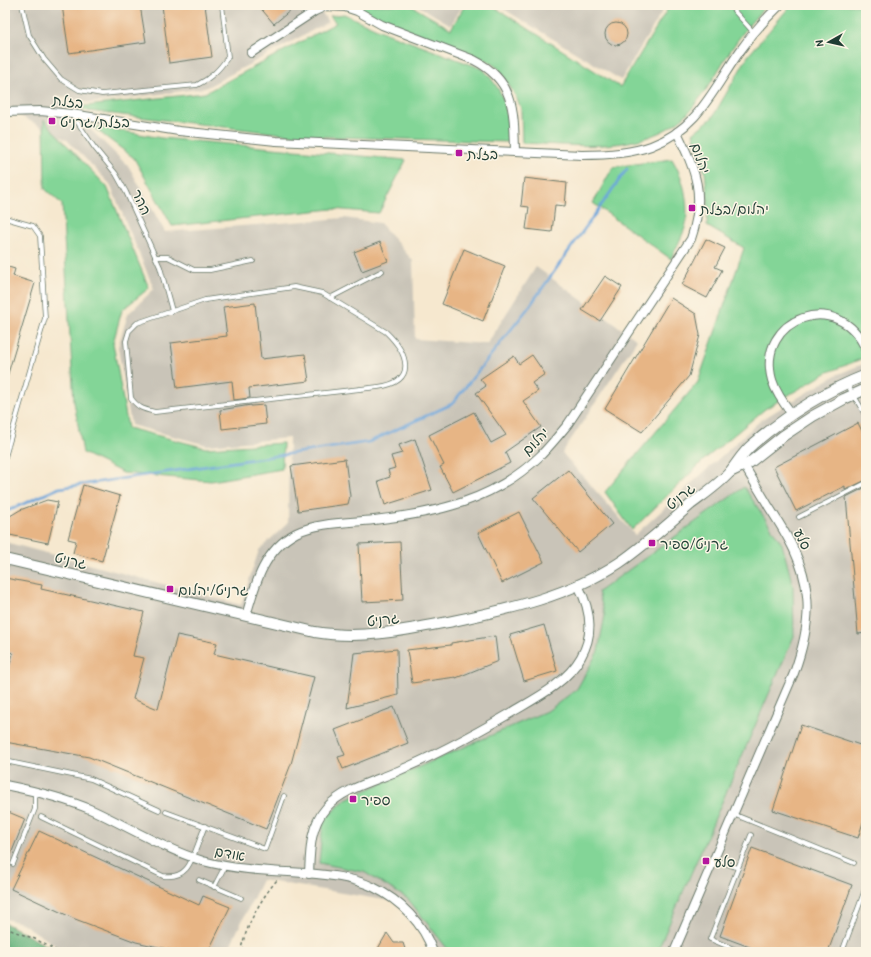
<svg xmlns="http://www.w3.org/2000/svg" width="871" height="957" font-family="'Patrick Hand','Playpen Sans Hebrew',sans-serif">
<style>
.industrial{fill:#c9c4b8}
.green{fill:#83d597;stroke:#518966}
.forest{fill:#6ab680;stroke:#447a5a}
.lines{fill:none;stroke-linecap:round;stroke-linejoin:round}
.stream{stroke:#6ba5db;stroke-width:2.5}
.building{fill:#e7b585}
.service-casing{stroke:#6a796a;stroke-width:5.5}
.minor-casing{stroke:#6a796a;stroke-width:10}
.tertiary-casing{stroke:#6a796a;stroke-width:12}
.path{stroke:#6a796a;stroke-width:1.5;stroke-dasharray:3 3;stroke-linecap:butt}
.service{stroke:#fff;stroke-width:4}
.minor{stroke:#fff;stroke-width:8}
.tertiary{stroke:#fff;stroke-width:10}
.poi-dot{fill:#b5179e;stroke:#fcf5e5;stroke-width:1.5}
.labels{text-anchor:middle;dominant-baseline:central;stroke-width:3;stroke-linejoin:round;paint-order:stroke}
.street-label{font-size:14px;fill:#1f3d34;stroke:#fcf5e5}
.poi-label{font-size:14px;fill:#1f3d34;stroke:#fcf5e5;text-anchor:start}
</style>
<rect width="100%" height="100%" fill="#fcf5e5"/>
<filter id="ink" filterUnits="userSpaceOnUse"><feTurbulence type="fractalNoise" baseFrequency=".025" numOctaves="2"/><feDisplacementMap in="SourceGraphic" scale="8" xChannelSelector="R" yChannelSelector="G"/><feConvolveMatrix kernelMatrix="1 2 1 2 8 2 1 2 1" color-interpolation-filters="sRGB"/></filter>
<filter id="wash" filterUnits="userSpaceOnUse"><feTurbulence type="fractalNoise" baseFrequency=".012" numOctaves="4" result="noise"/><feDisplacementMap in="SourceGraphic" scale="16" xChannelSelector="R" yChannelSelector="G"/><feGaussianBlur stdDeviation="0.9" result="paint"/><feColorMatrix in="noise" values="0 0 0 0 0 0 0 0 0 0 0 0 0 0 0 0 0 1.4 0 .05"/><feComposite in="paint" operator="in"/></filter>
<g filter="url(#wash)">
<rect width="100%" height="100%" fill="#f6e8cf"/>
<g class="industrial">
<path d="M5 5H317L328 22 205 88 90 103 55 95 129 167 165 232 344 218 380 223 413 261 415 339 487 344 536 267 637 340 562 453 635 535 761 420 836 375 866 363V952H439L397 902 262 880 227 952H65L22 923 5 919V542L241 605 259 550 288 523 289 438 207 445 131 425 118 347 128 314 154 289 110 184 67 140 5 108Z"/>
<path d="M417 5H463L451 25Z"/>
<path d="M497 5H666L621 80Z"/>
</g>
<g class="green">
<path d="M349 5H410L451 29 465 5H491L620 87 670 5H767C753 19 740 36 729 53 721 65 714 79 705 91 699 99 693 108 686 115 643 155 575 145 522 143L521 108 515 95 499 69 488 61 388 23 361 9Z"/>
<path d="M791 5H866V357L826 373 765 409 705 459 632 530 605 492 698 382 744 248 707 226 708 202 705 172 693 133 712 118 748 56Z"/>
<path d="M344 14 386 33 483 69C507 96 507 107 508 142L301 136 88 111 77 107 205 93 336 23 330 16Z"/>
<path d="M44 120 65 143 107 187 149 288 122 310 113 343 128 428 206 448 283 443 282 469 211 481 123 473 83 453 74 402 62 204 45 189Z"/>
<path d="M90 125 161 138 406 160 379 213 332 209 172 226 134 158Z"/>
<path d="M672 159C684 178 689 202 686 224 684 234 675 249 671 259L593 203 613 167Z"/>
<path d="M744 487 782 544 793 586 794 636 657 952H547L539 950 521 952H450L408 899 364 872 319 863 323 821 346 799 549 710 577 689 598 651 605 615 598 592Z"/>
</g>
<path class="forest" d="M5 923 58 952H5Z"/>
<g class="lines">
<path class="stream" d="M5 512 59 488 369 442 452 404 529 307 627 169"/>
</g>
<g id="blocks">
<g class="building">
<path d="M62 5H140L146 42 69 53Z"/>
<path d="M162 5H205L212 57 169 63Z"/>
<path d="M258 5H297L274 24Z"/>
<circle cx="616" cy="34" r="11"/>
<path d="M524 178 567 183 565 206 555 205 552 232 526 229 529 207 521 206Z"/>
<path d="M706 239 725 248 715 267 722 270 707 298 682 285Z"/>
<path d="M380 242 388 261 362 271 354 252Z"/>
<path d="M464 249 505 266 483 321 442 304Z"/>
<path d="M5 266 15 269 13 276 35 283 7 377 5 376Z"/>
<path d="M605 276 622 287 600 321 582 310Z"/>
<path d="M671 298 696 314 700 335 689 376 642 432 605 409Z"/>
<path d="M255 303 261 359 305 354 309 381 249 388 250 398 234 400 232 381 177 388 171 343 227 336 223 307Z"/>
<path d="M532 355 545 374 532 383 538 391 523 401 541 427 505 452 510 463 453 492 440 467 444 465 429 435 474 412 491 443 506 435 476 393 486 386 480 379 514 356 519 364Z"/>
<path d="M251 405V406L264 405 266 424 222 429 220 410Z"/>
<path d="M858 423 866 439V480L845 490V486L796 511 774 467Z"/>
<path d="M415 439 432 490 385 505 378 481 390 477 388 470 395 468 391 456 402 453 399 445Z"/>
<path d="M345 459 350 496 348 504 298 511 291 466Z"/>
<path d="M568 470 612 524 578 552 533 498Z"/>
<path d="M83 485 120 496 102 561 73 553 76 541 68 539Z"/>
<path d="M866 487V633L858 634 846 497Z"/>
<path d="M47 500 58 502 48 543 5 534V519L20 510Z"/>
<path d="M519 512 544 562 502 583 478 533Z"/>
<path d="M400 542 403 600 362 602 359 544Z"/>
<path d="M5 578 42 585 41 589 144 612 133 656 144 658 133 699 158 709 177 635 217 643 214 654 314 677 291 764 266 829 89 757 5 742V669L8 670 13 653 5 651Z"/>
<path d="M544 625 557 671 524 681 510 635Z"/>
<path d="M495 636 498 661 456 678V677L412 683 407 650 451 645V643Z"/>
<path d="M397 649 398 695 347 708 354 653Z"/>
<path d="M394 707 408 743 343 769 338 757 345 755 335 730Z"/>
<path d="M801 725 866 747V813L858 838 773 810Z"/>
<path d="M6 811 25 819 5 869V815Z"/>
<path d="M39 831 199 905 203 896 230 907 208 952H181L136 942 75 919 11 889Z"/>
<path d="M752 848 852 885 828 952H763L720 936Z"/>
<path d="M387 933 394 943H403L406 952H376Z"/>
</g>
</g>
</g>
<g filter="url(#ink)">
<use href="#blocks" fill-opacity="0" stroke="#6a796a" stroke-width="1"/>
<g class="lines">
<defs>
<g id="service">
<path d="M22 5 29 35 44 59 61 79 79 90 102 94 197 85C211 78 219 70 228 57L222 5"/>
<path d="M729 5 754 33"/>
<path d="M72 114 94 147 116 174 126 192 160 267 172 311"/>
<path d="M5 218 33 226 40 236 45 318 5 457"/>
<path d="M155 257H168L194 270H210L253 261"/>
<path d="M294 287 322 293 386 332C408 353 418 382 378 387L155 412C143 409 138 408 131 398L126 341 129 331 137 323 205 300Z"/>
<path d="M330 298 382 271"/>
<path d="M847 384 866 416"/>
<path d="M799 517 866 483"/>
<path d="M5 761 91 779 159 810"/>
<path d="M166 812 265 849 284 796"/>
<path d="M733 814 854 863"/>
<path d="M41 817 163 876C171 877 180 876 186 869 193 862 200 837 205 826"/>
<path d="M714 859 738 868"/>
<path d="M13 864 35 809V792"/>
<path d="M199 880 241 898"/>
<path d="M214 887 225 866"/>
<path d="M741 952 710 939 751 835"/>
<path d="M842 952 866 887"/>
</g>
<g id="minor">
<path d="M251 53 315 11 326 6 345 7 357 11 382 25 474 60C515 81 514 111 515 152"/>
<path d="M5 112 40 111 72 114 179 131 276 141 582 155C605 155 629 154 651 146 699 128 713 89 740 51 752 34 765 19 780 5"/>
<path d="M792 414C784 404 776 393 772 380 755 318 840 287 866 350"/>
<path d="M246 616C255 584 264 550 296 533 319 522 349 523 374 520 436 513 493 501 540 456 550 446 559 435 568 424L691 239C706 195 696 172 677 132"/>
<path d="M5 785C35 791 64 798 92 810 129 827 164 849 203 861 236 870 271 871 305 873 328 875 352 877 373 887 400 900 424 924 433 952"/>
<path d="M309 874C310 851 310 826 326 808 344 788 375 781 398 771 436 755 473 735 509 714 534 699 566 684 581 657 595 633 590 608 578 585"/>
<path d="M674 952 794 673C803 648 810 622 807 596 804 562 787 535 769 507 760 491 750 476 741 460"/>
</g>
<g id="tertiary">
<path d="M730 472 749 463 783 436 813 416 844 399 866 389"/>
<path d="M5 559 315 632C362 640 407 630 453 621 510 609 569 596 619 563 644 546 667 525 690 505 703 495 718 485 729 473 737 463 743 452 753 444 787 415 825 391 866 375"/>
</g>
</defs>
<use href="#service" class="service-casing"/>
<use href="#minor" class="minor-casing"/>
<use href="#tertiary" class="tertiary-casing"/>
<g class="path">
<path d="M5 928 35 939 59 952"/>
<path d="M240 952C247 925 259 901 277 880"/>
</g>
<use href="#service" class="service"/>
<use href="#minor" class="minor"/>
<use href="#tertiary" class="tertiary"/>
</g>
</g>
<g class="poi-dot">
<rect x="48" y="117" width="8" height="8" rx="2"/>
<rect x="455" y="149" width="8" height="8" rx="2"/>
<rect x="688" y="204" width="8" height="8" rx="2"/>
<rect x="648" y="539" width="8" height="8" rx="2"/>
<rect x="166" y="585" width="8" height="8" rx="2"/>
<rect x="349" y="795" width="8" height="8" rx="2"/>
<rect x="702" y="857" width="8" height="8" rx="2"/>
</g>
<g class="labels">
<g class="street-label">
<text transform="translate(68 101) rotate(6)">בזלת</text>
<text transform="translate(701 158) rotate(70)">יהלום</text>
<text transform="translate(142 202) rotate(65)">ההר</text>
<text transform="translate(535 441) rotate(-46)">יהלום</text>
<text transform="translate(680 496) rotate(-40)">גרניט</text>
<text transform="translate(803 539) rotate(64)">סלע</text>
<text transform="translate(71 560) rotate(13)">גרניט</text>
<text transform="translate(383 619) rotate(-7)">גרניט</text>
<text transform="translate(230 853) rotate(10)">אודם</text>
</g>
<g class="poi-label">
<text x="60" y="121">בזלת/גרניט</text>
<text x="467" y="153">בזלת</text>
<text x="700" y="208">יהלום/בזלת</text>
<text x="660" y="543">גרניט/ספיר</text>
<text x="178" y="589">גרניט/יהלום</text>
<text x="361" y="799">ספיר</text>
<text x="714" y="861">סלע</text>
</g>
</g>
<rect width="871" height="957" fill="none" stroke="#fcf5e5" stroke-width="20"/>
<g transform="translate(829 42) rotate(262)" stroke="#fcf5e5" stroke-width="3" paint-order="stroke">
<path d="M0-3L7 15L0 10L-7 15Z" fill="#1f3d34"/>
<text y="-6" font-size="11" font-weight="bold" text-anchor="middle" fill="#1f3d34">N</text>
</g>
</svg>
